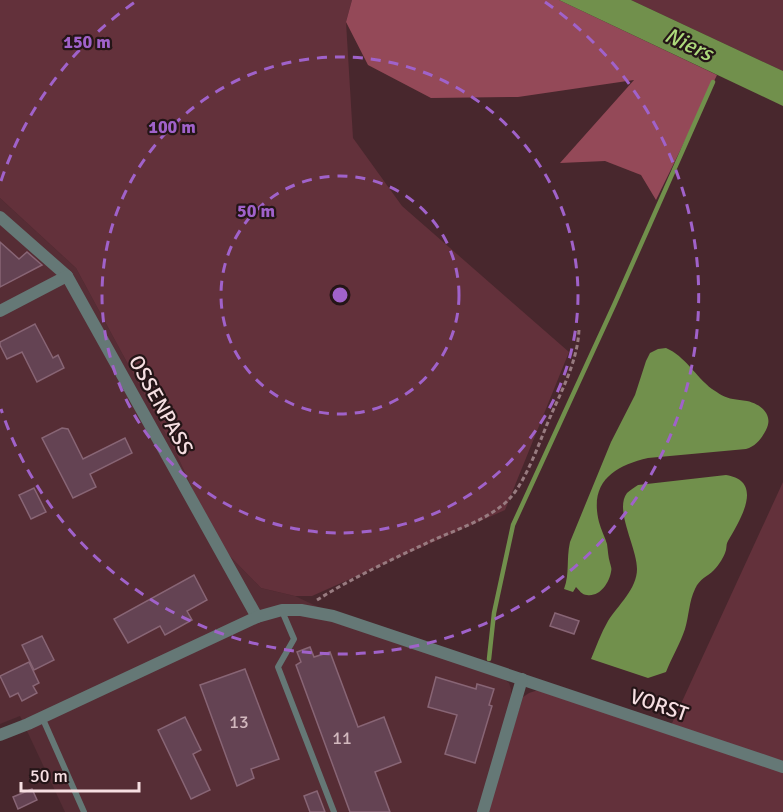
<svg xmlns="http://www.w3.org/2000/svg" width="783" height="812" font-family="Signika,sans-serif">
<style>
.built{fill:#562d35}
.green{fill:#63313b}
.forest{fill:#944958}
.water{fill:#71904c}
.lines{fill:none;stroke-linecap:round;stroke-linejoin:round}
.stream{stroke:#71904c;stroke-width:4.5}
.building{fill:#644353;stroke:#886575;stroke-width:1.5}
.path{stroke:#987b80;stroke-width:3;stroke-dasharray:4.5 3;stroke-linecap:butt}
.service{stroke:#657876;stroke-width:6}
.minor{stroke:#657876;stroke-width:12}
.ring{fill:none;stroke:#a062ca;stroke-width:3;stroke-dasharray:10 8}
.labels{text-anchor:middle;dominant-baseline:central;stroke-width:4.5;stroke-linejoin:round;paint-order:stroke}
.number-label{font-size:18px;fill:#d2b8be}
.street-label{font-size:21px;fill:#f6dfe2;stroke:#241517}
.water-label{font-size:22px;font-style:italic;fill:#add97b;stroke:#241517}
.centre{fill:#a062ca;stroke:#241517;stroke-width:3}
.ring-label{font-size:18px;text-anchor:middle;font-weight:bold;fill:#a062ca;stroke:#241517;stroke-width:4.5;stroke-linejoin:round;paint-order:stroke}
</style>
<rect width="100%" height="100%" fill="#48272d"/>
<path class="built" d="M0 198 76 268 176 453 217 543 261 588 295 596 377 635 504 679 509 683 511 689V698L478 812H65L20 716 0 724Z"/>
<g class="green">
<path d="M0 0H352L346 22 353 138 402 206 569 352 505 510 312 596H295L261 588 217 543 176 453 76 268 0 198Z"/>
<path d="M631 0H783V71Z"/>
<path d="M783 482V812H487L523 697 529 693 538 690 668 732Z"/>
</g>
<path class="forest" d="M352 0H559L717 75 656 200 641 175 605 161 560 163 634 80 518 97 431 98 368 65 346 22Z"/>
<g class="water">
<path d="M559 0H631L783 71V106Z"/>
<path d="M666 348C685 356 696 377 712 389 718 393 725 398 733 399 737 400 742 400 747 401 761 404 774 415 766 430 761 439 756 446 746 449L648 458C614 466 589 482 599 522 601 530 605 537 607 544 608 550 608 557 610 563 611 567 612 568 611 572 609 583 600 597 587 595 582 595 579 590 576 587L573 592 564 589C570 573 566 560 570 542L611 442 635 395 646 361 650 353 658 349Z"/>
<path d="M726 475C765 481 740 520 728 541 726 545 727 545 726 550 724 557 719 565 714 570 707 577 700 578 695 589 689 601 689 616 685 629 680 644 672 657 666 672L648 678 591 659C596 647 601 633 608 621 618 605 637 589 637 569 637 547 614 510 627 493 630 490 634 488 638 485Z"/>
</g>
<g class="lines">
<path class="stream" d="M489 659 494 613 513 525 615 303 713 82"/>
</g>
<g class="building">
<path d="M0 242 19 259 27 252 42 265 0 287Z"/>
<path d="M35 324 53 358 58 355 64 368 37 382 22 352 7 359 0 345V342Z"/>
<path d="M62 428 68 429 83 459 125 438 132 453 90 474 96 487 73 498 42 438Z"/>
<path d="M34 488 46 512 31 519 19 495Z"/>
<path d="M194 575 207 600 187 611 192 620 165 635 160 626 128 643 114 619Z"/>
<path d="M555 613 579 621 574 634 550 626Z"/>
<path d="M42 636 54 660 34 670 22 645Z"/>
<path d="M310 647 314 657 330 652 358 727 384 717 401 762 375 772 390 812H350L296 665 301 662 297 652Z"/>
<path d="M29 662 39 683 33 686 37 693 22 701 18 693 10 697 0 676Z"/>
<path d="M245 669 279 759 251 769 254 778 237 786 200 685Z"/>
<path d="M436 677 476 689 477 684 494 689 489 705 492 706 475 763 445 754 457 715 428 707Z"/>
<path d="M185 717 201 750 193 754 210 790 191 799 158 730Z"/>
<path d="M32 789 37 800 18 809 13 797Z"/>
<path d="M317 791 325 812H310L304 796Z"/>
</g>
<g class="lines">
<path class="path" d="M317 600C352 578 393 559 431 541 455 530 493 518 511 497 528 477 540 440 551 415 563 388 578 359 579 329"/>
<g class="service">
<path d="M282 611 294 639 278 667 334 812"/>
<path d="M42 717 84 812"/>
</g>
<g class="minor">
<path d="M0 217 67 276"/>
<path d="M0 311 67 276 257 617"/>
<path d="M0 735 28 724 257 617 282 610H301L333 616 783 767"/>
<path d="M483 812 522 679"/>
</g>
</g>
<g class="ring">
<circle cx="340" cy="295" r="119"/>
<circle cx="340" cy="295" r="238"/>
<path d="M1 181A358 358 0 0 1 135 2M545 2A358 358 0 1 1 1 409"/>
</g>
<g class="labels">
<g class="number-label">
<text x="239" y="722">13</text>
<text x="342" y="738">11</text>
</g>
<g class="street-label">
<text transform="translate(161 405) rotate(61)">OSSENPASS</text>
<text transform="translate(659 705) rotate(19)">VORST</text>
</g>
<g class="water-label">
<text transform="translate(689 44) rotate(25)">Niers</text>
</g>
</g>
<circle cx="340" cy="295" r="9" class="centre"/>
<g class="ring-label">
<text x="87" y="48">150 m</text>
<text x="172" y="133">100 m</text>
<text x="256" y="217">50 m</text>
</g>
<path d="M21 782v9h118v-9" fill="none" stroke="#f6dfe2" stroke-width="3"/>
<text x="30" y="782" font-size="18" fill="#f6dfe2" stroke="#241517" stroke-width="4.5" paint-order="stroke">50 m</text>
</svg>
